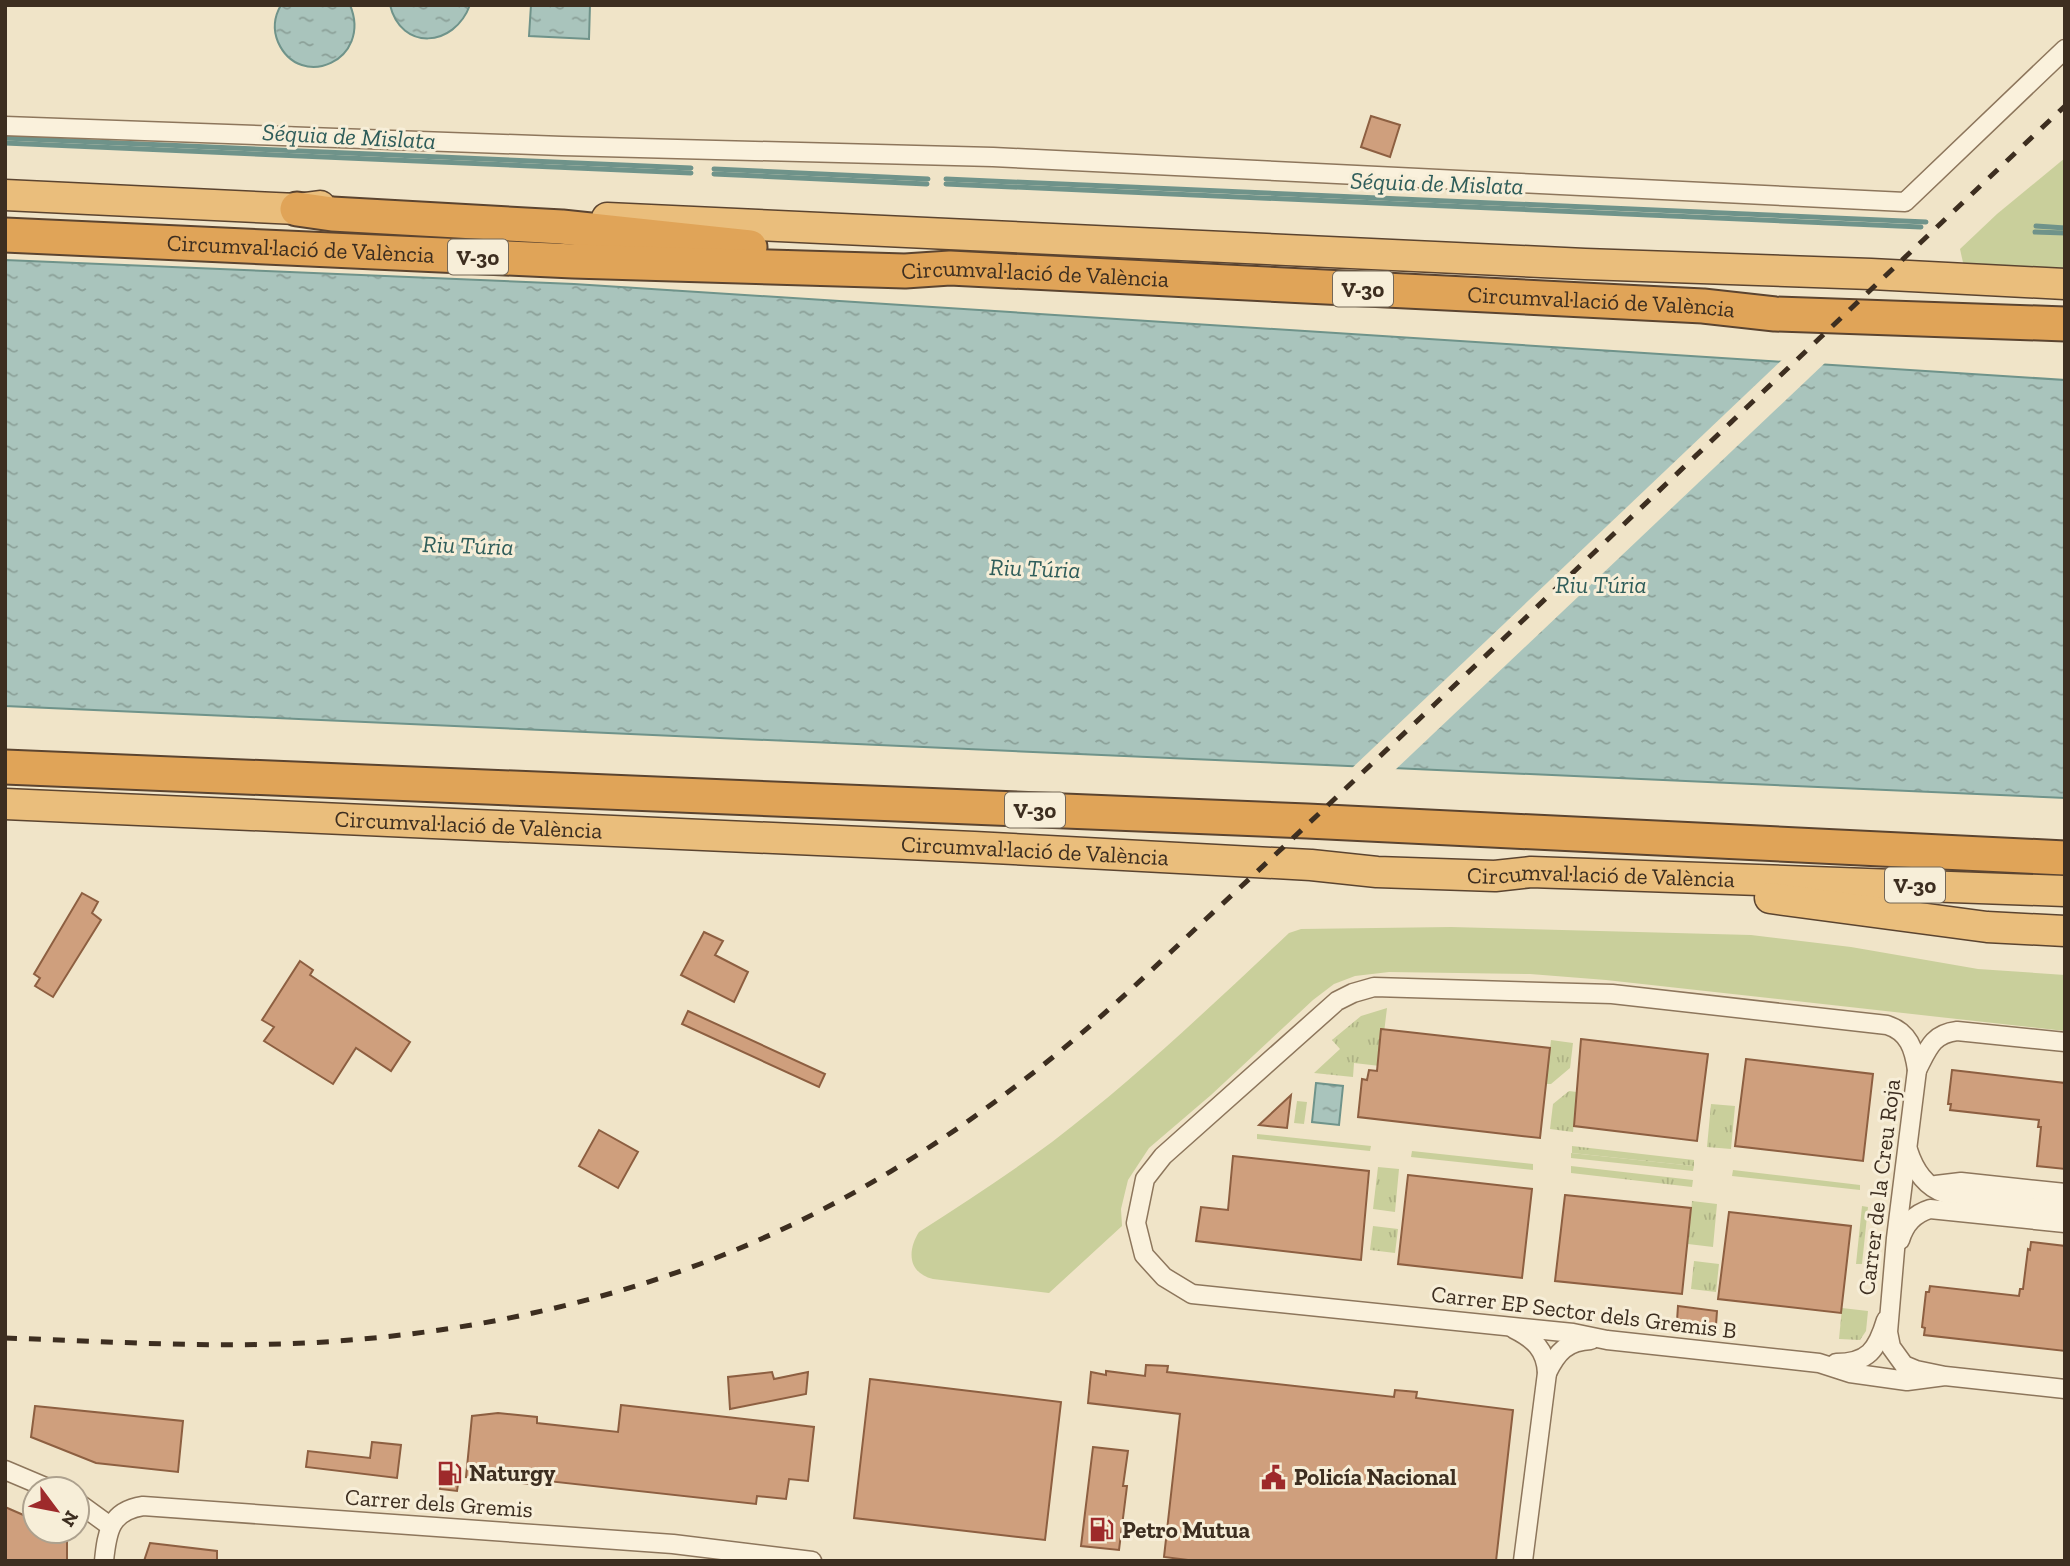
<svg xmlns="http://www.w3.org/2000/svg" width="2070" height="1566" font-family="'Zilla Slab',serif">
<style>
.grass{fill:url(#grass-tufts)}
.green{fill:#c9cf9b}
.water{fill:url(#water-ripples);stroke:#6f938a;stroke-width:2}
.pier{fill:#f0e4c8}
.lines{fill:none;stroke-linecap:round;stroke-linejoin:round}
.stream{stroke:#6f938a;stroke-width:5}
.building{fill:#cf9f7d;stroke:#8d5f41;stroke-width:2}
.minor-casing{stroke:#8d765c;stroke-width:21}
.trunk-casing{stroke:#5b4430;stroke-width:33}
.motorway-casing{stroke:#5b4430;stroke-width:37}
.minor{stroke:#faf1dc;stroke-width:18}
.trunk{stroke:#eabe7c;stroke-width:30}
.motorway{stroke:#e0a458;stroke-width:33}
.rail{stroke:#3d2e20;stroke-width:5;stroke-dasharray:12 12;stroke-linecap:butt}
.labels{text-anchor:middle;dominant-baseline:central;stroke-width:6;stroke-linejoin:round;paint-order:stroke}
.shield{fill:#f7eed8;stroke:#756857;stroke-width:2}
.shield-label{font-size:21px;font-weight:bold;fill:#3d2e20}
.street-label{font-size:23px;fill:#3d2e20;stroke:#f7eed8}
.poi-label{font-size:23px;font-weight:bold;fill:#3d2e20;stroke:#f7eed8;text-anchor:start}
.water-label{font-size:24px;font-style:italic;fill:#2f5d5a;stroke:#f7eed8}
</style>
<defs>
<pattern id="grass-tufts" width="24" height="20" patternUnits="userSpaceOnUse" patternTransform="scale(1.75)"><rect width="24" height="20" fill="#c9cf9b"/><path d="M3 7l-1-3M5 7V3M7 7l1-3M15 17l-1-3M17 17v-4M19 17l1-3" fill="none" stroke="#aeb285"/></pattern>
<pattern id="water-ripples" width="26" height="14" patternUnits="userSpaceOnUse" patternTransform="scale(1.75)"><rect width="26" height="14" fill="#a9c4bc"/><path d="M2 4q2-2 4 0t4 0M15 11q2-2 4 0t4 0" fill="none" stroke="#8ba098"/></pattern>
</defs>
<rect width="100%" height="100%" fill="#f0e4c8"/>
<g class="grass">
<path d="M1387 1008 1380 1066 1354 1063 1353 1077 1314 1073 1340 1049 1332 1040 1361 1016Z"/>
<path d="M1551 1040 1573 1043 1570 1068 1551 1084H1546Z"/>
<path d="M1569 1091 1577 1092 1573 1132 1550 1129 1553 1104Z"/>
<path d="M1297 1101 1307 1102 1304 1124 1294 1123Z"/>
<path d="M1711 1104 1735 1106 1731 1149 1707 1147Z"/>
<path d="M1572 1146 1694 1160V1166L1572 1153Z"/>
<path d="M1571 1166 1693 1180 1692 1187 1571 1173Z"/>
<path d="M1378 1167 1399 1169 1395 1212 1373 1209Z"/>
<path d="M1692 1201 1717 1204 1713 1247 1688 1244Z"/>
<path d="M1862 1206 1868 1207 1862 1264H1856Z"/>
<path d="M1373 1226 1398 1229 1395 1253 1370 1250Z"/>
<path d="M1694 1261 1719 1264 1716 1292 1691 1289Z"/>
<path d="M1842 1308 1868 1311 1866 1331 1860 1340 1839 1339Z"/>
</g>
<g class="green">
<path d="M2065 158V270L1964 267 1960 249 1997 214Z"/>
<path d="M1451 927 1751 935 1851 947 1978 969 2065 975V1031L1606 980 1530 974 1389 972 1355 976 1334 984 1313 1000 1211 1095 1149 1148 1128 1180 1121 1209 1122 1226 1049 1293 933 1279C908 1273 907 1251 919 1232 964 1203 1009 1174 1052 1142 1136 1078 1212 1005 1289 933L1301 929Z"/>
<path d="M1257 1134 1371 1146 1370 1151 1257 1139Z"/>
<path d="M1412 1151 1533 1164V1170L1411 1157Z"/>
<path d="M1571 1153 1694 1166 1693 1171 1571 1158Z"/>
<path d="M1733 1170 1860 1185V1190L1732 1176Z"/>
</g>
<g class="water">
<path d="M281 5H350C373 60 300 92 278 42 273 30 274 17 281 5Z"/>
<path d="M390 5H470C454 48 401 51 390 5Z"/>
<path d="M531 5H590L589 39 529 36Z"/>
<path d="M5 260 574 284 2065 380V798L5 706Z"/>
<path d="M1316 1083 1343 1086 1339 1125 1312 1122Z"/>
</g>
<path class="pier" d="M1784 358 1827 361 1394 771 1351 769Z"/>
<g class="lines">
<g class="stream">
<path d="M5 138 691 168"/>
<path d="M5 143 691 173"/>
<path d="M714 169 928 179"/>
<path d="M714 174 927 184"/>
<path d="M946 179 1926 222"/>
<path d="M946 184 1921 227"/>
<path d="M2036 226 2065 228"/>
<path d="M2035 232 2065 233"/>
</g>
</g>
<g class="building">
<path d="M1371 116 1400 125 1390 157 1361 147Z"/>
<path d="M82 893 98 902 92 913 101 920 53 997 35 986 40 978 34 974Z"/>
<path d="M704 932 723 941 715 955 748 972 734 1002 681 975Z"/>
<path d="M300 961 313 970 310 975 410 1042 391 1071 356 1048 333 1084 264 1041 274 1027 262 1020Z"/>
<path d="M688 1011 825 1074 819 1087 682 1024Z"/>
<path d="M1381 1029 1550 1048 1540 1138 1358 1117 1362 1079 1367 1080 1369 1070 1377 1071Z"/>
<path d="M1581 1039 1708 1054 1697 1141 1574 1126Z"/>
<path d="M1746 1059 1873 1074 1863 1161 1735 1146Z"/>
<path d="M1952 1070 2065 1083V1169L2037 1166 2041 1127H2038L2039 1120 1950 1110 1951 1104H1948Z"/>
<path d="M1291 1095 1287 1128 1259 1125Z"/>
<path d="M599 1130 638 1152 618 1188 579 1166Z"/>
<path d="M1233 1156 1369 1171 1361 1260 1196 1241 1201 1207 1228 1210Z"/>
<path d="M1408 1175 1532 1189 1522 1278 1398 1264Z"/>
<path d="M1565 1195 1691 1208 1682 1294 1555 1281Z"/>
<path d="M1729 1212 1851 1226 1841 1313 1718 1299Z"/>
<path d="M2031 1242 2065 1246V1351L1924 1335 1925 1328 1922 1327 1926 1292H1929L1930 1286 2019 1296 2020 1289H2023L2028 1249 2030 1250Z"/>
<path d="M1678 1306 1717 1311 1716 1325 1677 1321Z"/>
<path d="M1146 1365 1168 1366 1167 1372 1394 1397 1395 1390 1417 1392 1416 1398 1513 1410 1496 1561H1196L1164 1557 1180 1414 1088 1403 1091 1372 1106 1375V1371L1145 1376Z"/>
<path d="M772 1372 774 1379 808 1372 806 1394 730 1409 728 1377Z"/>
<path d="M870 1379 1061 1402 1045 1540 854 1518Z"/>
<path d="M621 1405 814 1427 808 1481 789 1479 786 1499 757 1496 756 1504 530 1479V1484L466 1477 472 1416 498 1413 537 1417V1423L618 1432Z"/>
<path d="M35 1406 183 1421 178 1472 96 1463 31 1437Z"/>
<path d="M372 1442 401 1445 397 1478 306 1467 308 1451 370 1458Z"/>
<path d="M1093 1447 1128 1451 1123 1486H1127L1119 1550 1081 1546Z"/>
<path d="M442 1475 459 1477 457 1491 440 1489Z"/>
<path d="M5 1507 35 1520V1531H61L67 1538V1561H5Z"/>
<path d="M150 1543 217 1551V1561H144Z"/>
</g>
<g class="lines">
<defs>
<g id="minor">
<path d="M5 126 562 146 993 157 1905 202 2065 49"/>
<path d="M1917 1070C1928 1049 1932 1034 1957 1031L2065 1042"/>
<path d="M1908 1150C1914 1169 1924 1186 1944 1193L2065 1207"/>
<path d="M1936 1185 1961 1182 2065 1193"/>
<path d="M1900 1240C1905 1224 1914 1214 1930 1209L2065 1223"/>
<path d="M1514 1329C1534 1339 1546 1350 1547 1373L1523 1561"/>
<path d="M1836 1363C1868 1363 1877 1350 1886 1320"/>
<path d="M1547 1373C1557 1352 1567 1341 1591 1340"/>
<path d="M1945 1376 1916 1370 1904 1365 1891 1347 1888 1332 1896 1238 1917 1070C1914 1049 1909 1032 1887 1025L1612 994 1374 987 1353 993 1337 1001 1163 1156 1145 1179 1136 1223 1144 1255 1164 1277 1192 1294 1573 1333 1607 1340 1819 1363 1850 1373 1907 1381 1945 1376 2065 1389"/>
<path d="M5 1470 50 1489"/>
<path d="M77 1502 110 1526"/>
<path d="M104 1561C107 1532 110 1511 143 1506L673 1544 812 1561"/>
</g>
<g id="trunk">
<path d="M5 195 297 209 320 206"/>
<path d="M607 218 1585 264 1871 274 2065 284"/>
<path id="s1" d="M5 804 974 847 1311 865 1377 872 1495 876 1531 872 2065 891"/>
<path d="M1770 898 1987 927 2065 931"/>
</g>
<g id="motorway">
<path d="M297 209 332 214 562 227 750 247"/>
<path id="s2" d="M5 235 573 261 905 271 950 268 1703 306 1775 314 2065 324"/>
<path d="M5 767 1307 821 2065 858"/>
</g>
</defs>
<use href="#minor" class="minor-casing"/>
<use href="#trunk" class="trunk-casing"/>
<use href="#motorway" class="motorway-casing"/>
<use href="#minor" class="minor"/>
<use href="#trunk" class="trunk"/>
<use href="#motorway" class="motorway"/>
<path class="rail" d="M5 1338C97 1341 190 1347 282 1344 425 1339 566 1314 700 1264 839 1212 963 1133 1076 1038 1121 1000 1163 959 1206 919 1283 848 1359 776 1435 704 1645 504 1854 305 2065 106"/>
</g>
<defs>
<symbol id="fuel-bare" viewBox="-9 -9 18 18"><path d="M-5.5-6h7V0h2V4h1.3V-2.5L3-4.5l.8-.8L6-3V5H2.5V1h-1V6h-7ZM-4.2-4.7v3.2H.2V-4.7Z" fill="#9e2a2b" stroke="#f7eed8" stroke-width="2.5" paint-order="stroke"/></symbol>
<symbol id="civic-bare" viewBox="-9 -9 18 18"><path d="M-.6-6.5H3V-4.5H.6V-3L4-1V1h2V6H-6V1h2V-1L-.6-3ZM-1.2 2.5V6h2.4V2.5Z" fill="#9e2a2b" stroke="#f7eed8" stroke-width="2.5" paint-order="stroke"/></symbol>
</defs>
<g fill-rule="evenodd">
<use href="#fuel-bare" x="432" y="1456" width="35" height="35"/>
<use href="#civic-bare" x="1256" y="1460" width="35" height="35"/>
<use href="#fuel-bare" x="1084" y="1512" width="35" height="35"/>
</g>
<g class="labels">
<g class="shield">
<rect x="448" y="239.5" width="60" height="35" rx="5"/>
<rect x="1333" y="271.5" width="60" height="35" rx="5"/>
<rect x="1005" y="792.5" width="60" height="35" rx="5"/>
<rect x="1885" y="867.5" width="60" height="35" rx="5"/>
</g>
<g class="shield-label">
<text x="478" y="257">V-30</text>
<text x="1363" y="289">V-30</text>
<text x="1035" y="810">V-30</text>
<text x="1915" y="885">V-30</text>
</g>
<g class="street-label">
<text stroke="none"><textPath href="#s2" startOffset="296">Circumval·lació de València</textPath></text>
<text stroke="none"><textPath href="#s2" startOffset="1031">Circumval·lació de València</textPath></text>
<text stroke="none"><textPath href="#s2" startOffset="1598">Circumval·lació de València</textPath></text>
<text stroke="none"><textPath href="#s1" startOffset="464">Circumval·lació de València</textPath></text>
<text stroke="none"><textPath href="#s1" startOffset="1031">Circumval·lació de València</textPath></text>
<text stroke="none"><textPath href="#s1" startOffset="1598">Circumval·lació de València</textPath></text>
<text transform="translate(1879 1187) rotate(-83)">Carrer de la Creu Roja</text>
<text transform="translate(1584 1312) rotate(7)">Carrer EP Sector dels Gremis B</text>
<text transform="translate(439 1503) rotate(4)">Carrer dels Gremis</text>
</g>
<g class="poi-label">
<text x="469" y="1473">Naturgy</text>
<text x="1294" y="1477">Policía Nacional</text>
<text x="1122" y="1530">Petro Mutua</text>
</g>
<g class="water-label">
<text transform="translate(349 136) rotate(3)">Séquia de Mislata</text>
<text transform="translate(1437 183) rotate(2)">Séquia de Mislata</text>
<text transform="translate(468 545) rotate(2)">Riu Túria</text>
<text transform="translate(1035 568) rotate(2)">Riu Túria</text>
<text x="1601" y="584">Riu Túria</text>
</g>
</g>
<rect width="2070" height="1566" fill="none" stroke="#3d2e20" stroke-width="14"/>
<g transform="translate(56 1510) rotate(122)"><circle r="33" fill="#f7eed8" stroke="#ada18e" stroke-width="2"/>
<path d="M0-5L12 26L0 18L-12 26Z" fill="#9e2a2b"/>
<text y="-10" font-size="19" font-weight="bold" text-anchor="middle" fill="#3d2e20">N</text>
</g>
</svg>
